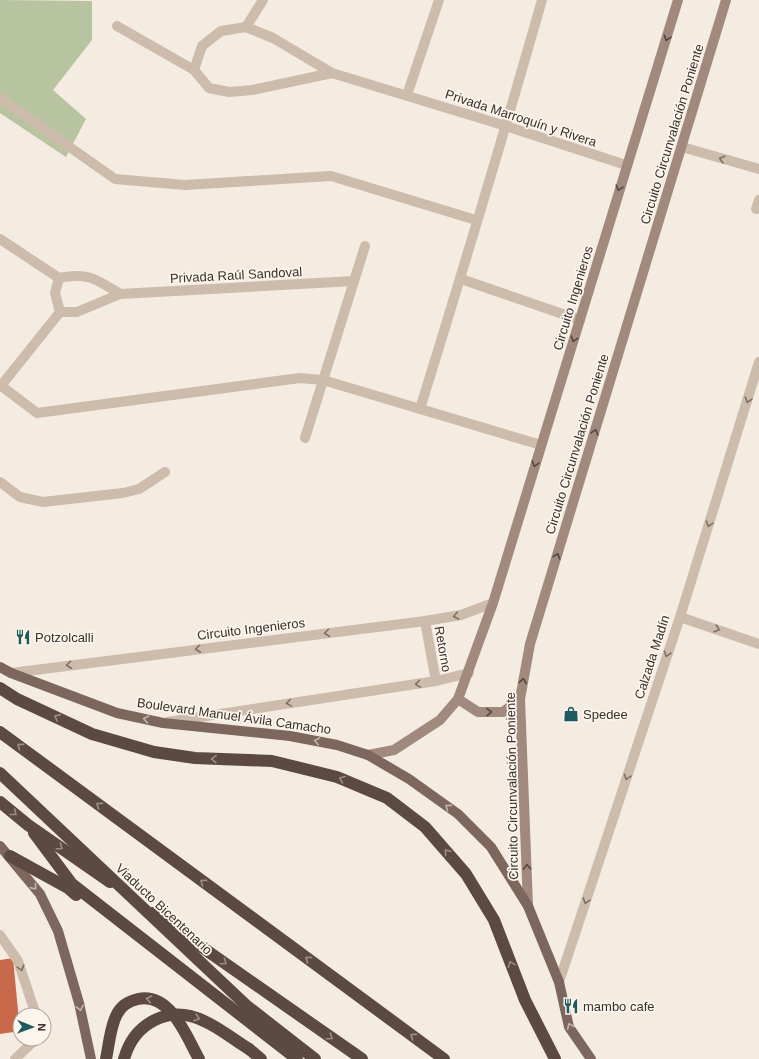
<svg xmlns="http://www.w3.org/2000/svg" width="759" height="1059" font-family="Helvetica,sans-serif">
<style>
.green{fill:#b8c4a0}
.building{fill:#c8694b}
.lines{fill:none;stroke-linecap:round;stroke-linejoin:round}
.lane{stroke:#cdbbac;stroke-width:10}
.street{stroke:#cdbbac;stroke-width:10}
.secondary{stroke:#a18a7d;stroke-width:10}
.primary{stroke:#7d675c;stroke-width:10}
.highway{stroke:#5c4a42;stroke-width:12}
.highway-bridge{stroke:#5c4a42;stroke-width:12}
.oneway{stroke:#544640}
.oneway2{stroke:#7d6f65}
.oneway3{stroke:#9c8e87}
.oneway4{stroke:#c2b5ac}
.labels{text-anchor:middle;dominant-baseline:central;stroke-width:3.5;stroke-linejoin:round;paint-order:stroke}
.street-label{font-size:13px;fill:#3b302b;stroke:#fbf5ee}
.poi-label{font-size:13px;fill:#3b302b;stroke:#fbf5ee;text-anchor:start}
</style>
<rect width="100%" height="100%" fill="#f4ebe1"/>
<path class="green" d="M0 0 92 1V40L53 90 86 119 66 157 0 113Z"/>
<path class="building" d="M13 958 20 1031 0 1034V960Z"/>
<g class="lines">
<g class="lane">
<path d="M425 621 436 681"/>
<path d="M167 722 436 681 469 673"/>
<path d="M0 935 18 961 36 1015"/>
<path d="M15 1059 36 1039"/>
</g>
<g class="street">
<path d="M117 26 194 70"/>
<path d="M246 27 263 0"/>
<path d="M332 73 273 38 246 27 221 31 202 46 194 70 209 88 229 92 252 90 332 73 506 126 626 165"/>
<path d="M407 95 439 0"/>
<path d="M0 98 115 179 185 185 331 176 476 220"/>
<path d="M682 147 759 169"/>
<path d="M756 209 759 200"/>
<path d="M0 239 59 278"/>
<path d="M461 279 580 320"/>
<path d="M120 294C96 279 88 272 59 278L55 293 60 312H77L120 294 354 281"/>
<path d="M0 385 37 413 300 378 323 380 541 445"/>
<path d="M0 387 60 312"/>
<path d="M420 409C462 273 503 137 542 0"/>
<path d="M305 438 365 246"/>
<path d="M0 482 20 497 43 502 123 493 139 489 165 472"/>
<path d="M680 617 759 644"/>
<path d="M11 673 425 621 461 615 493 603"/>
<path d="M559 982 680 617 759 362"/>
</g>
<g class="secondary">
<path d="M458 699 478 712H503L520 699"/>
<path d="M368 755 394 750 440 720 458 699 493 603 678 0"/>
<path d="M528 906 520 699 530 644 726 0"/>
</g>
<g class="primary">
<path d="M0 667 11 673 117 713 163 723 290 736 337 745 368 755 409 779 458 814 491 847 528 906 559 982 569 1027 591 1059"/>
<path d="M0 846 40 894 58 931 79 1003 91 1059"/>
</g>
<g class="highway">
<path d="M0 688 17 699 92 734 154 752 195 758 272 761 337 777 387 798 425 827 466 874 494 920 525 1000 555 1059"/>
<path d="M0 732 444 1059"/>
<path d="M0 802 28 825 110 882"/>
<path d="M34 833 72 884 297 1059"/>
<path d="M10 856 68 888 76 895"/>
<path d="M153 913 362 1059"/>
<path d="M249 1049 261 1059"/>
<path d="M106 1059C109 1045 110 1027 117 1014 121 1006 129 1001 138 999 171 992 187 1038 199 1059"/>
</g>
<g class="highway-bridge">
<path d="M0 773 247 1006 315 1059"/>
<path d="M124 1059C134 1023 169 1004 204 1021 220 1028 234 1040 249 1049"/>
</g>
</g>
<defs><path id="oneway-chevron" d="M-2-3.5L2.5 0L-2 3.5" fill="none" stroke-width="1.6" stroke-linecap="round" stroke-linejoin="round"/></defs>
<g class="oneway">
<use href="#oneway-chevron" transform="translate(667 38) rotate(108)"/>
<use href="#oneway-chevron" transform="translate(619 188) rotate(107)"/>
<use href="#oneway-chevron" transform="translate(574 339) rotate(107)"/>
<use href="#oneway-chevron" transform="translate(595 432) rotate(-73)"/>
<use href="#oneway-chevron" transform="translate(535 464) rotate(107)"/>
<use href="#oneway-chevron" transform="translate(557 556) rotate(-73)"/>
<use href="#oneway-chevron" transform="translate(523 681) rotate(-80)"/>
<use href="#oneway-chevron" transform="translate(489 712) rotate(-1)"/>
<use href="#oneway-chevron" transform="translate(527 867) rotate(-92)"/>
</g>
<g class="oneway2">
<use href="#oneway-chevron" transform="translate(722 159) rotate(-164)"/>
<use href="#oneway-chevron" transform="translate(748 400) rotate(107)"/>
<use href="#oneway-chevron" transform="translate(709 524) rotate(107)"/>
<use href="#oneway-chevron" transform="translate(456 616) rotate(169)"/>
<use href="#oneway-chevron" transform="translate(717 629) rotate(19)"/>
<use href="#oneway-chevron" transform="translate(327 633) rotate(173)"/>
<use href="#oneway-chevron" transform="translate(198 649) rotate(173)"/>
<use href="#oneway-chevron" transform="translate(667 654) rotate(108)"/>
<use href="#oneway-chevron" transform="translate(69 665) rotate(173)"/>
<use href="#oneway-chevron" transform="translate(418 684) rotate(171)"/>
<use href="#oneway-chevron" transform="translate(289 703) rotate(171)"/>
<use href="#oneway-chevron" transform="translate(627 777) rotate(108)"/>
<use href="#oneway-chevron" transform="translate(586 901) rotate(108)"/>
<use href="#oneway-chevron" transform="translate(21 968) rotate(72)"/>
</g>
<g class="oneway3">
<use href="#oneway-chevron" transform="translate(57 717) rotate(-155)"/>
<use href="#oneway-chevron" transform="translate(20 746) rotate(-143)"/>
<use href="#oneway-chevron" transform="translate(214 759) rotate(-178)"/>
<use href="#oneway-chevron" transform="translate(342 779) rotate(-158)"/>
<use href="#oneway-chevron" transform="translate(99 805) rotate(-144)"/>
<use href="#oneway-chevron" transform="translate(14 813) rotate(39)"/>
<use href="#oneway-chevron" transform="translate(60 847) rotate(35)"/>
<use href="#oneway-chevron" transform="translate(447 852) rotate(-131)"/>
<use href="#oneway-chevron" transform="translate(203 882) rotate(-144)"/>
<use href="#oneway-chevron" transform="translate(308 959) rotate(-144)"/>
<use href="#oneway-chevron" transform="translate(224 962) rotate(35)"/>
<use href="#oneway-chevron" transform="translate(511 964) rotate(-111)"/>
<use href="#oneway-chevron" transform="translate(149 999) rotate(-168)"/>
<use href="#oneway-chevron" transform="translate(197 1018) rotate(18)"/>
<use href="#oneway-chevron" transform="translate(413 1036) rotate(-144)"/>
<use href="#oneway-chevron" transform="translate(330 1037) rotate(35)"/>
</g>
<g class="oneway4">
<use href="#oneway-chevron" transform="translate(146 719) rotate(-168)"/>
<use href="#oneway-chevron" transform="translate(317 741) rotate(-169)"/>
<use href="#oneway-chevron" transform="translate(448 807) rotate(-144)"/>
<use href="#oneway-chevron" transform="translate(34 887) rotate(51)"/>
<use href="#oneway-chevron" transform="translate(80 1008) rotate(78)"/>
<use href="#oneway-chevron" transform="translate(570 1026) rotate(-112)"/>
</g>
<defs>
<symbol id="restaurant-bare" viewBox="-9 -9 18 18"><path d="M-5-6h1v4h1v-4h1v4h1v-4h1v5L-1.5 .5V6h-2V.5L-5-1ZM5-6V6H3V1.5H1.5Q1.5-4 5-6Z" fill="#1f5a5e" stroke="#fbf5ee" stroke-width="2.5" paint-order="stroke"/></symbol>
<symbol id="shop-bare" viewBox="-9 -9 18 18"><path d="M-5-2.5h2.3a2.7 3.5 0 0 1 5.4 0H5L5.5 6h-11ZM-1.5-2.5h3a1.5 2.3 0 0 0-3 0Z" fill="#1f5a5e" stroke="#fbf5ee" stroke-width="2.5" paint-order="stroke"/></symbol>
</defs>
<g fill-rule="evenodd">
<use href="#restaurant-bare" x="12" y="626" width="22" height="22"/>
<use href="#shop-bare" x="560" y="703" width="22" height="22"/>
<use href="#restaurant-bare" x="560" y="995" width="22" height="22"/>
</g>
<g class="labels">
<g class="street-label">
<text transform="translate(521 118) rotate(18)">Privada Marroquín y Rivera</text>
<text transform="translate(672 134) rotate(-73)">Circuito Circunvalación Poniente</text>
<text transform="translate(236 275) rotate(-3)">Privada Raúl Sandoval</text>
<text transform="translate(573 298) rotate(-73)">Circuito Ingenieros</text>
<text transform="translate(577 444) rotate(-73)">Circuito Circunvalación Poniente</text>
<text transform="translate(251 629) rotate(-7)">Circuito Ingenieros</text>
<text transform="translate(443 649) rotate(80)">Retorno</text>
<text transform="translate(652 657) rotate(-72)">Calzada Madín</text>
<text transform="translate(234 716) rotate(8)">Boulevard Manuel Ávila Camacho</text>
<text transform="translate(512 786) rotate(-91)">Circuito Circunvalación Poniente</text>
<text transform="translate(164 909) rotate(43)">Viaducto Bicentenario</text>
</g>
<g class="poi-label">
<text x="35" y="637">Potzolcalli</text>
<text x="583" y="714">Spedee</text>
<text x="583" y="1006">mambo cafe</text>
</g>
</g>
<g transform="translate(32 1027) rotate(91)"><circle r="19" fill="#fbf5ee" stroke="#aea6a0"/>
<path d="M0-3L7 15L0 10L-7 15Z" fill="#1f5a5e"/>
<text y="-6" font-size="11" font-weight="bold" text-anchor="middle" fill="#3b302b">N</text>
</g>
</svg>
